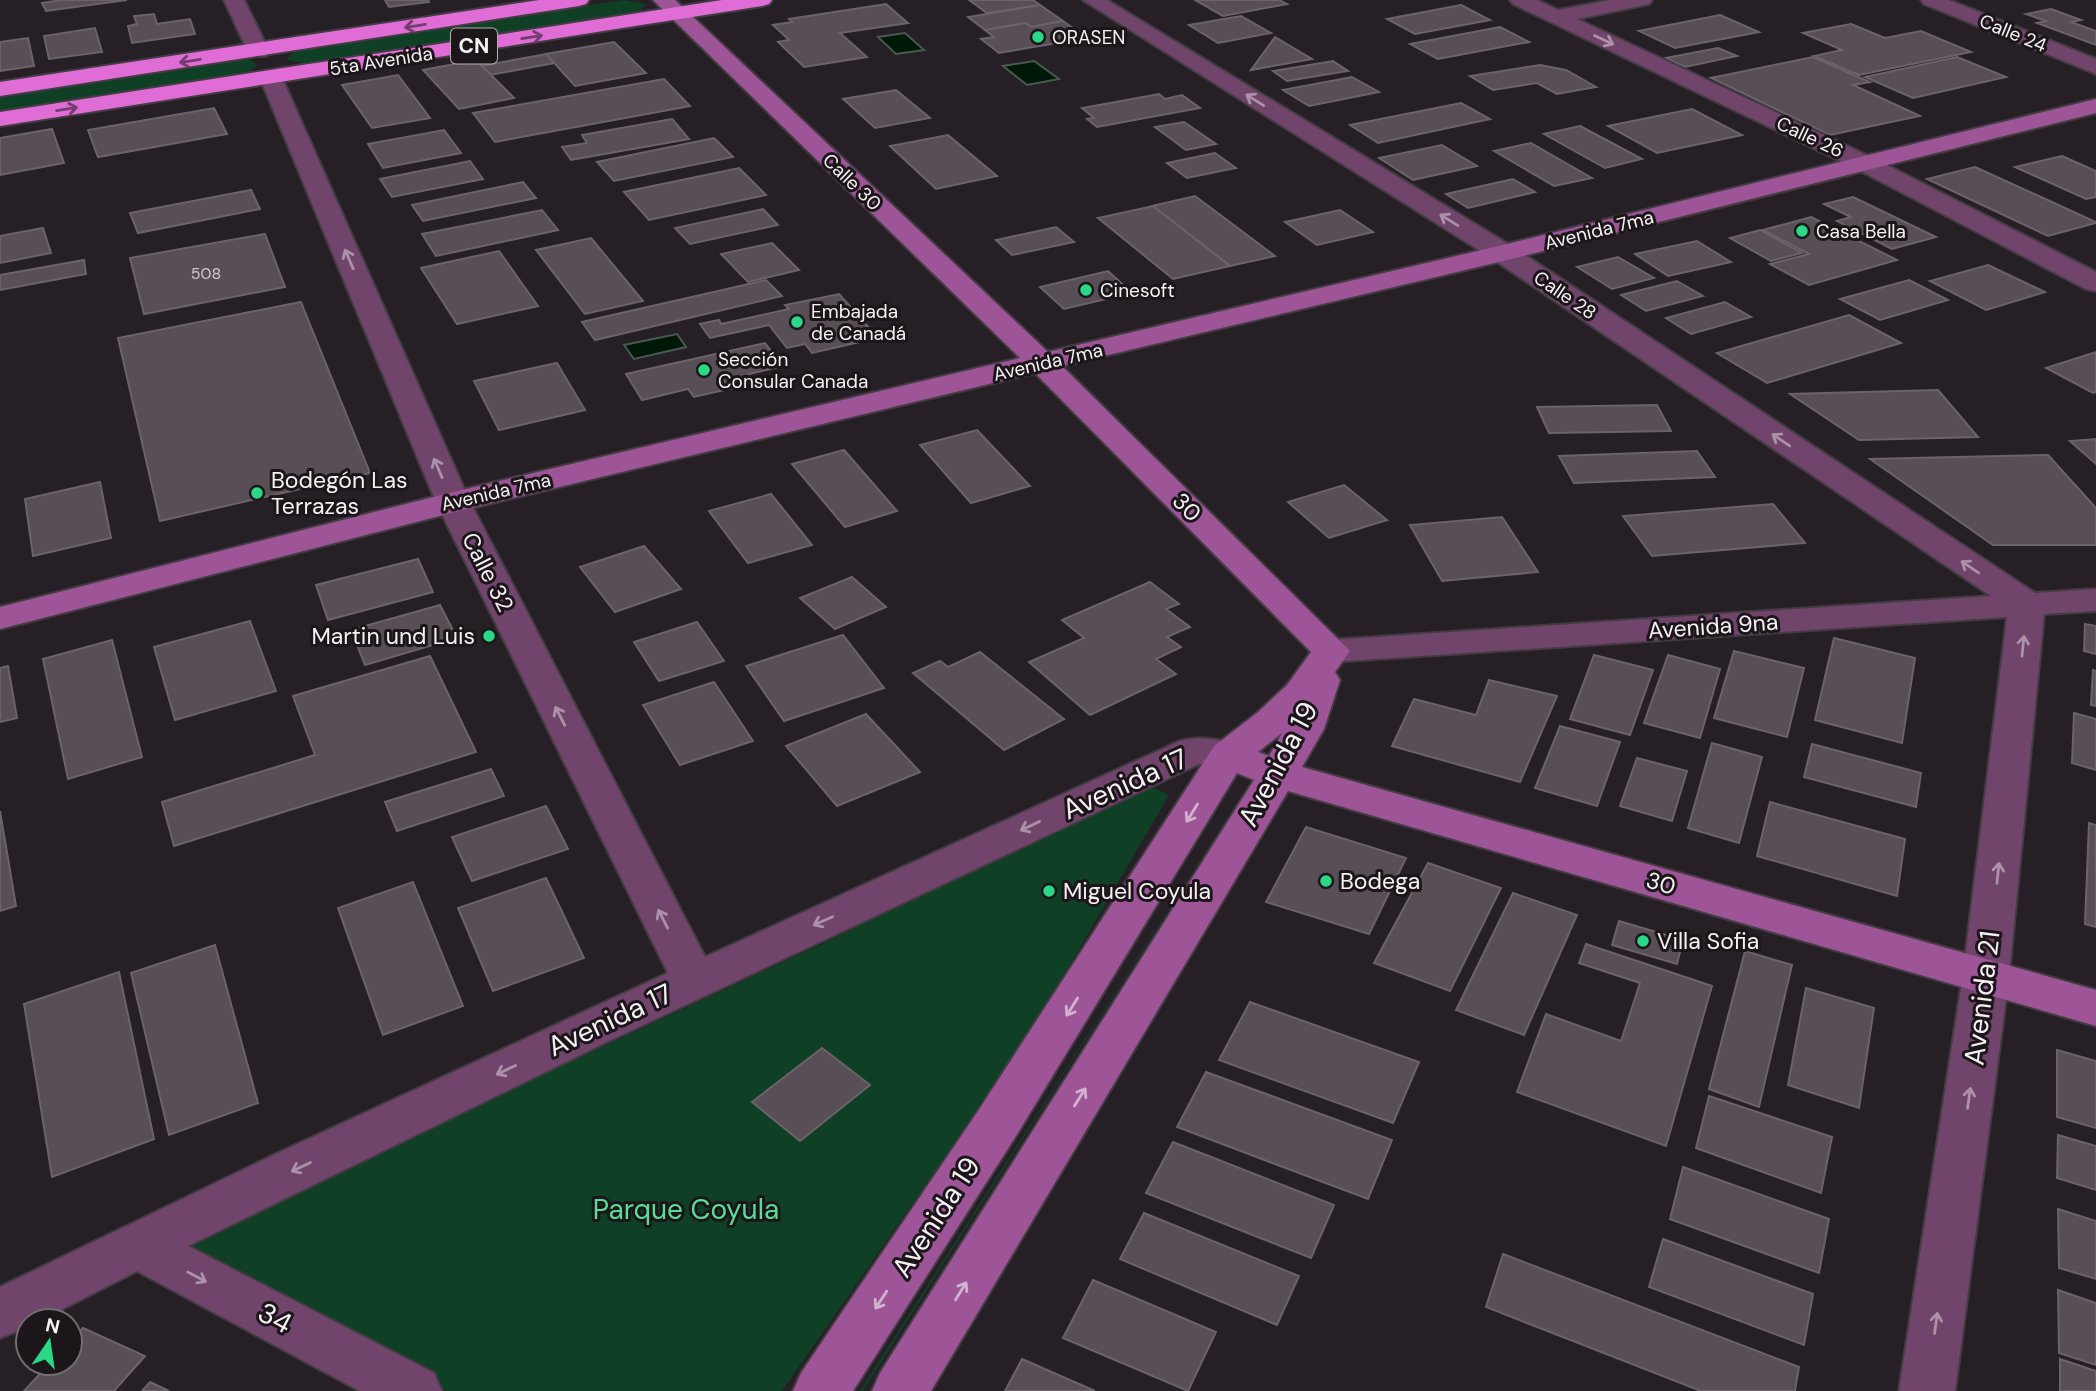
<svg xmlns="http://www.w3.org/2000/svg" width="2096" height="1391" font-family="'DM Sans',sans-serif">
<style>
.green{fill:#0f4026}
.water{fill:#001808;stroke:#4a594f;stroke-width:2}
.building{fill:#574f55;stroke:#6b626a;stroke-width:2}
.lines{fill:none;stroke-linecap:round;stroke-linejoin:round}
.street-casing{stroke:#433c42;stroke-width:4}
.secondary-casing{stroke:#433c42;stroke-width:4}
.highway-casing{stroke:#433c42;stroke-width:4}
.street{fill:#71446c;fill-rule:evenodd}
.secondary{fill:#9d5597;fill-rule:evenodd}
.highway{fill:#df6dd5;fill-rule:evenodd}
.oneway{stroke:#743d6f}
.oneway2{stroke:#ac91a9}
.oneway3{stroke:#d2b2cf}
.poi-dot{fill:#2ad885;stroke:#1c161b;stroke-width:2.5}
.labels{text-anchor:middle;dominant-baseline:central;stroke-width:6;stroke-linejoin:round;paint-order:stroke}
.far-number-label{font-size:16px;fill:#cec8cc}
.far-street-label{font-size:19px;fill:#f5f0f4;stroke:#1c161b}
.far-poi-label{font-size:19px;fill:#f5f0f4;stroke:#1c161b;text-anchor:start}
.shield{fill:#1c161b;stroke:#b4afb3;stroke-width:2}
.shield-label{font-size:21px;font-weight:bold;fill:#f5f0f4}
.poi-label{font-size:23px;fill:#f5f0f4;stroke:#1c161b;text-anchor:start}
.street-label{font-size:23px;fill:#f5f0f4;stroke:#1c161b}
.near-street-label{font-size:28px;fill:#f5f0f4;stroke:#1c161b}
.near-park-label{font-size:28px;fill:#58df94;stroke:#1c161b}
</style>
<rect width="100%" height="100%" fill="#261f25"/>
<g class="green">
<path d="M624 0 646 4 638 13 312 65 287 60 291 54 301 49Z"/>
<path d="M239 58 251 60 257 65 247 74 0 112V95Z"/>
<path d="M1257 770 863 1391H860Z"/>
<path d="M1148 785 1169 795 1023 1045 782 1391H447L182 1253 183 1243 826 942Z"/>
</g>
<g class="water">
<path d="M905 33 924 50 896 54 878 37Z"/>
<path d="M1034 61 1059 79 1027 85 1003 66Z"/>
<path d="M677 334 686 347 634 359 624 345Z"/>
</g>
<g class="building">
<path d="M62 0H127L46 11 42 3Z"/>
<path d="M385 0H428L429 2 389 7Z"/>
<path d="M969 0H1033L1040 5 987 13Z"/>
<path d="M1195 0H1279L1287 4 1223 16Z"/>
<path d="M886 4 908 23 840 33 867 57 804 67 778 42 789 40 773 25 792 22 789 19Z"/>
<path d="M1040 5 1063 21 1031 27 1026 23 985 30 968 17Z"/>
<path d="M1461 5 1490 20 1415 34 1387 19Z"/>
<path d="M2051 9 2081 20 2071 22 2096 31V45L2037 23 2046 21 2026 14Z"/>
<path d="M154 14 157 24 190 19 195 34 132 43 128 26 137 24 134 16Z"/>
<path d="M1720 15 1759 32 1675 48 1639 31Z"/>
<path d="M1241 16 1271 33 1218 43 1189 25Z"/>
<path d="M1063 21 1087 38 999 53 981 39 994 37 985 30 1026 23 1031 27Z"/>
<path d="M1851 24 1885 38 1921 31 1971 52 1859 75 1814 56 1842 50 1803 33Z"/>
<path d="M1500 27 1529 42 1438 59 1410 44Z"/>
<path d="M95 28 102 52 49 59 44 36Z"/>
<path d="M1275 37 1312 59 1251 70Z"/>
<path d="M28 38 34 66 0 71V42Z"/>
<path d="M614 42 646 73 575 86 546 54Z"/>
<path d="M1718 48 1737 56 1685 67 1666 58Z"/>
<path d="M546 54 554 63 490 75 482 66Z"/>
<path d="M1813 57 1870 82 1853 85 1920 116 1830 135 1711 78Z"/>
<path d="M1957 57 2006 77 1913 98 1865 77Z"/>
<path d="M476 60 514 98 459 109 423 70Z"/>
<path d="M1333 61 1348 71 1287 81 1273 71Z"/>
<path d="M1540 65 1566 70 1596 87 1557 94 1537 83 1493 90 1470 76Z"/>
<path d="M398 75 430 118 372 128 342 85Z"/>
<path d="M1352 77 1379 92 1309 106 1283 90Z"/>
<path d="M664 79 690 106 495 142 473 113Z"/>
<path d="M896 90 930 118 875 128 843 99Z"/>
<path d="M1159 94 1165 99 1182 95 1200 108 1097 127 1087 119 1094 118 1082 108Z"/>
<path d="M1461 103 1490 119 1378 143 1350 125Z"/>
<path d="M214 108 227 134 98 157 88 130Z"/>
<path d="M1692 109 1742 135 1657 153 1608 126Z"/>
<path d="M672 119 689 139 571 160 562 147 587 143 582 135Z"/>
<path d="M1184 122 1216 144 1186 150 1155 127Z"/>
<path d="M1580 126 1642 159 1605 168 1544 134Z"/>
<path d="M52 129 64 163 0 175V138Z"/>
<path d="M444 130 461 153 383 168 368 144Z"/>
<path d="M948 135 997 176 936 189 890 146Z"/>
<path d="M714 138 733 157 614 181 597 162Z"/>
<path d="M1531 143 1592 178 1554 186 1494 151Z"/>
<path d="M1442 145 1477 166 1413 180 1379 158Z"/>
<path d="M1215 153 1236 168 1187 178 1167 163Z"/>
<path d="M2062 156 2096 171V197L2086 199 2015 167Z"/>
<path d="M470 161 483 179 392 197 380 179Z"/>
<path d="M1975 167 2096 222V223L2048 236 1927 179Z"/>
<path d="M739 168 766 195 649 220 624 192Z"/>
<path d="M1513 179 1535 192 1468 208 1446 194Z"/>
<path d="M523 182 536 198 423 221 412 205Z"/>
<path d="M251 190 260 209 138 233 130 213Z"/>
<path d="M1195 196 1275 256 1230 266 1152 206Z"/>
<path d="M1853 197 1936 237 1892 249 1837 221 1851 217 1824 204Z"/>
<path d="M1153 206 1230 266 1173 279 1098 218Z"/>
<path d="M763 209 778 225 690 244 675 228Z"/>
<path d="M542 210 558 230 436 256 422 234Z"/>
<path d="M1340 210 1373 232 1317 245 1285 222Z"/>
<path d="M1811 217 1897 260 1809 285 1770 264 1809 254 1763 230Z"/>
<path d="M1056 227 1074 242 1012 255 996 240Z"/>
<path d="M43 228 51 253 0 263V236Z"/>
<path d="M1760 230 1802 253 1771 261 1730 238Z"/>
<path d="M265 234 285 287 144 314 130 258Z"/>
<path d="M591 238 643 301 585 314 536 250Z"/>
<path d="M1697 241 1731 262 1668 276 1635 254Z"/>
<path d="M772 243 799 270 748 282 721 254Z"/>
<path d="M499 251 538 306 457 324 421 268Z"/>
<path d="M1618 257 1654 278 1612 289 1577 267Z"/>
<path d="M84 260 86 274 0 290V275Z"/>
<path d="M1988 265 2045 292 1986 310 1930 281Z"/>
<path d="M1108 271 1132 293 1064 309 1040 287Z"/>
<path d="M766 280 782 296 595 340 582 322Z"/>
<path d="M1909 280 1948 300 1880 320 1840 299Z"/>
<path d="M1677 281 1703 296 1646 311 1621 295Z"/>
<path d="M839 294 878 338 812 353 805 344 787 348 769 325 710 338 700 324 719 320 721 324 789 309 785 305Z"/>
<path d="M301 302 370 473 160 521 118 338Z"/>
<path d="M1725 302 1751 317 1691 334 1666 318Z"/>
<path d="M1849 315 1901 343 1767 383 1717 353Z"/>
<path d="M765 343 783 366 749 374 755 383 694 397 688 389 642 400 626 374Z"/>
<path d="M2096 352V392L2093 393 2046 368Z"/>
<path d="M557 363 585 410 499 430 474 381Z"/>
<path d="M1938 390 1978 437 1859 440 1790 394Z"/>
<path d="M1657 405 1671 431 1549 433 1537 407Z"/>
<path d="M977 430 1030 486 971 503 920 445Z"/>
<path d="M2096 439V464L2070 441Z"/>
<path d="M844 450 897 511 845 527 792 464Z"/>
<path d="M1697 451 1715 477 1574 483 1559 456Z"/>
<path d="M2048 455 2096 508V545H1993L1870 459Z"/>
<path d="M100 482 111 538 33 556 25 499Z"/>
<path d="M1344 485 1387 520 1329 538 1288 502Z"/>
<path d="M771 494 812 545 748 563 709 511Z"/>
<path d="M1773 504 1805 543 1652 556 1623 516Z"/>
<path d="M1502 517 1538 572 1442 581 1410 525Z"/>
<path d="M644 546 681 589 615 612 580 567Z"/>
<path d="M418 559 433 592 328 620 316 585Z"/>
<path d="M852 577 886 607 835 629 800 598Z"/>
<path d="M1150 582 1179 604 1166 609 1190 627 1167 637 1181 647 1156 659 1176 674 1090 715 1029 662 1084 638 1062 620Z"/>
<path d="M440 605 457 638 365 665 351 630Z"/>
<path d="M250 621 276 691 175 720 154 647Z"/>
<path d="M697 622 724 661 659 681 634 642Z"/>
<path d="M2085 624 2096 626V654L2084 651Z"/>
<path d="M843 635 884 688 784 721 746 666Z"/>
<path d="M1834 638 1915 658 1902 743 1815 720Z"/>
<path d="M112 640 142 757 68 779 43 659Z"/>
<path d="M1734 651 1804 668 1787 737 1714 718Z"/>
<path d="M980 652 1064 719 1004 750 913 673 940 661 948 667Z"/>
<path d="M1594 655 1653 670 1630 735 1570 719Z"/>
<path d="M1668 655 1720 669 1700 738 1644 723Z"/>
<path d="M430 656 476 752 174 846 162 802 315 755 293 696Z"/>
<path d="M8 666 17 718 0 722V668Z"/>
<path d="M2093 670 2096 671V706L2091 705Z"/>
<path d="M1489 680 1557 696 1520 782 1392 746 1414 699 1476 715Z"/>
<path d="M714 682 753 741 680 765 643 705Z"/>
<path d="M2074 713 2096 719V770L2072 763Z"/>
<path d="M866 714 920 772 837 806 786 746Z"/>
<path d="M1560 726 1620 742 1597 806 1535 788Z"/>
<path d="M1712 743 1762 757 1739 843 1688 828Z"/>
<path d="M1812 744 1921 773 1916 807 1804 777Z"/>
<path d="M1637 758 1687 771 1672 821 1620 806Z"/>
<path d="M491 769 504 796 397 831 385 802Z"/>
<path d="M1770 802 1905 839 1897 896 1757 856Z"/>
<path d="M546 806 568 849 472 881 452 837Z"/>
<path d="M0 811 16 906 0 911Z"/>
<path d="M2089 823 2096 825V927L2085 924Z"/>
<path d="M1306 827 1406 858 1369 934 1266 902Z"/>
<path d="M1428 863 1501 888 1450 991 1374 963Z"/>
<path d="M546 878 584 958 493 991 458 908Z"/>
<path d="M413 882 463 1006 383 1035 338 908Z"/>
<path d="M1513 893 1577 915 1524 1035 1456 1010Z"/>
<path d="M1619 921 1683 940 1677 964 1612 945Z"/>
<path d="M1586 944 1712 986 1666 1146 1517 1092 1546 1014 1621 1041 1640 983 1579 963Z"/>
<path d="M215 945 258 1103 169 1135 131 973Z"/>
<path d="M1745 951 1792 965 1759 1107 1709 1089Z"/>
<path d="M119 972 154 1139 52 1177 24 1004Z"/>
<path d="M1806 988 1874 1008 1859 1108 1788 1085Z"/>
<path d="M1250 1002 1419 1062 1393 1123 1219 1060Z"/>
<path d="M822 1048 870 1085 800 1141 752 1102Z"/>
<path d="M2057 1050 2096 1061V1128L2057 1117Z"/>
<path d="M1206 1072 1392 1140 1368 1199 1177 1127Z"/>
<path d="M1709 1096 1832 1137 1821 1193 1696 1148Z"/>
<path d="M2058 1135 2096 1146V1190L2057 1178Z"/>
<path d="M1173 1142 1334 1205 1311 1258 1146 1193Z"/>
<path d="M1683 1167 1829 1219 1819 1273 1670 1219Z"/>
<path d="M2058 1209 2096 1221V1279L2059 1268Z"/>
<path d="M1144 1213 1299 1276 1277 1325 1120 1259Z"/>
<path d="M1663 1239 1813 1294 1804 1345 1649 1287Z"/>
<path d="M1503 1254 1799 1367 1795 1391H1701L1486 1307Z"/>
<path d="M1093 1280 1216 1332 1188 1391 1063 1338Z"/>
<path d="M2058 1290 2096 1303V1365L2059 1353Z"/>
<path d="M83 1328 145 1356 114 1391H24L50 1363H70V1342Z"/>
<path d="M1022 1359 1095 1391H1005Z"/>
<path d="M2060 1359 2096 1371V1391H2060Z"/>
<path d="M150 1382 169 1391H142Z"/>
</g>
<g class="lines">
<defs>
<g id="street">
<path d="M224 0H244L269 51 266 56H250Z"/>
<path d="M1083 0H1107L1513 247 2035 593 2096 589V611L2044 614 2009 975 1955 1391H1899L1963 975 2007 617 1331 662 1318 659 1312 651 1318 643 1331 640 1991 596 1493 259Z"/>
<path d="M1510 0H1537L1558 10 1611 0H1652L1649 4 1577 19 1875 159 2096 272V291L2086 289 1857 169 1513 4Z"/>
<path d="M1921 0H1949L2096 59V74L1924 4Z"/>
<path d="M271 71 279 73 282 78 470 502 705 957 1180 741C1201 735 1222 740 1242 746L1248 755 1242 764 1228 768 1199 764 611 1040 188 1246 434 1373 442 1391H360L137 1271 39 1321H28V1327L0 1338V1287L278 1153 668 973 436 502 260 78 263 73Z"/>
</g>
<path id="secondary" d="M653 0H675L1048 352 1503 245 2096 99V113L1503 261 1062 366 1350 651 1335 672 1340 680 1324 729 1302 767 2096 990V1026L1288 791 931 1391H872L880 1373 1254 780 1237 773 1016 1136 853 1391H793L801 1373 980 1108 1214 746 1257 713 1287 685 1311 652 1035 373 459 511 0 629V607L453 492 1020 358ZM1282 733 1269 756 1258 752Z"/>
<g id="highway">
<path d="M539 0H589L586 4 579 6 0 96V82Z"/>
<path d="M722 0H772L769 4 762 6 0 126V112Z"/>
</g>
</defs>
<use href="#street" class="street-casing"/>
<use href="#secondary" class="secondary-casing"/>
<use href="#highway" class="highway-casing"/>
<use href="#street" class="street"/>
<use href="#secondary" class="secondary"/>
<use href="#highway" class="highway"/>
</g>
<defs><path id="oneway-shaft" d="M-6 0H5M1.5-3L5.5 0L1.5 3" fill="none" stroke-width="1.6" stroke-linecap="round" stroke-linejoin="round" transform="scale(1.75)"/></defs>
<g class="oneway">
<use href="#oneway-shaft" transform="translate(415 26) rotate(171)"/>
<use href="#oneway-shaft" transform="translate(532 37) rotate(-9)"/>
<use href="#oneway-shaft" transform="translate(190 61) rotate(171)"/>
<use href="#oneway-shaft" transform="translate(67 109) rotate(-9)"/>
</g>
<g class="oneway2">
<use href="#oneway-shaft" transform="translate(1604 40) rotate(25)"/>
<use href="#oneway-shaft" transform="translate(1255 100) rotate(-148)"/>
<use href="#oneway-shaft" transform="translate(1449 220) rotate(-148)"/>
<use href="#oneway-shaft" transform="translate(349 259) rotate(-113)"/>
<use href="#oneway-shaft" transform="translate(1781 440) rotate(-146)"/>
<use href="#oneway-shaft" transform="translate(438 468) rotate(-113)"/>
<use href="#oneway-shaft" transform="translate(1970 567) rotate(-146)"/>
<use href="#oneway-shaft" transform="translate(2023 646) rotate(-84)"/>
<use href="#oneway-shaft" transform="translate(560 716) rotate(-117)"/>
<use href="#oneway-shaft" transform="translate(1030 826) rotate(155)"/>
<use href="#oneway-shaft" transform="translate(1998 873) rotate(-84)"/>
<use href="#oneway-shaft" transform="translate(663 919) rotate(-117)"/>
<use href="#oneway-shaft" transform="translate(823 921) rotate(156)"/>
<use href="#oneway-shaft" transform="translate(506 1070) rotate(155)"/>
<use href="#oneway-shaft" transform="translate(1969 1098) rotate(-82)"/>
<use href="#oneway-shaft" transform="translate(301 1167) rotate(155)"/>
<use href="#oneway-shaft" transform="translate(197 1277) rotate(28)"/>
<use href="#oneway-shaft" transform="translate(1936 1323) rotate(-82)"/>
</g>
<g class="oneway3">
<use href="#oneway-shaft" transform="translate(1192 813) rotate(122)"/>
<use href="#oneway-shaft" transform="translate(1072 1007) rotate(122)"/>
<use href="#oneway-shaft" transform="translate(1080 1097) rotate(-58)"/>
<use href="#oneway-shaft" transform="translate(961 1291) rotate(-58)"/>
<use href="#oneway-shaft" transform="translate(881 1300) rotate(123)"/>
</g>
<g class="poi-dot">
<circle cx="1038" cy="37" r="7"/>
<circle cx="1802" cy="231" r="7"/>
<circle cx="1086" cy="290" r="7"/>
<circle cx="797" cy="322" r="7"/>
<circle cx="704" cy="370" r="7"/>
<circle cx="257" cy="493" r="7"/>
<circle cx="489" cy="636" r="7"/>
<circle cx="1326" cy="881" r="7"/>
<circle cx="1049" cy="891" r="7"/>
<circle cx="1643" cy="941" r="7"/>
</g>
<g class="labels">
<g class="far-number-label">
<text x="206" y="273">508</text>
</g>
<g class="far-street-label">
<text transform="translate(2013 33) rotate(22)">Calle 24</text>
<text transform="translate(381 61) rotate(-9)">5ta Avenida</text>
<text transform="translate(1810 137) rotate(25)">Calle 26</text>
<text transform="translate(852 182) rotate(44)">Calle 30</text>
<text transform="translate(1599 230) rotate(-14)">Avenida 7ma</text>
<text transform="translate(1565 295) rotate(34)">Calle 28</text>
<text transform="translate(1048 362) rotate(-13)">Avenida 7ma</text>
<text transform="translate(496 492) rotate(-13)">Avenida 7ma</text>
</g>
<g class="far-poi-label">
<text x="1052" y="37">ORASEN</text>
<text x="1816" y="231">Casa Bella</text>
<text x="1100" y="290">Cinesoft</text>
<text x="811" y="311">Embajada<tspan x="811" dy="22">de Canadá</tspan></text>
<text x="718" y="359">Sección<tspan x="718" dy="22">Consular Canada</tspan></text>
</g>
<rect class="shield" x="451" y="28.5" width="46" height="35" rx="5"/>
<g class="shield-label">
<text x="474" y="46">CN</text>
</g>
<g class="poi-label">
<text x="271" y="480">Bodegón Las<tspan x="271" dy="26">Terrazas</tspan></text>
<text x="475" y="636" text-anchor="end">Martin und Luis</text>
<text x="1340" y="881">Bodega</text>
<text x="1063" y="891">Miguel Coyula</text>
<text x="1657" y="941">Villa Sofia</text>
</g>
<g class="street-label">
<text transform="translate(1187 507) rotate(45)">30</text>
<text transform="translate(488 572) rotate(63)">Calle 32</text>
<text transform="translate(1713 626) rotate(-4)">Avenida 9na</text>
<text transform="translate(1661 883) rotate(16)">30</text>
</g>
<g class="near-street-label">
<text transform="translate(1278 764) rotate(-62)">Avenida 19</text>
<text transform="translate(1125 784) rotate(-24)">Avenida 17</text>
<text transform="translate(1982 998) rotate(-83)">Avenida 21</text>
<text transform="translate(610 1020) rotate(-25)">Avenida 17</text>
<text transform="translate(936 1217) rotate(-57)">Avenida 19</text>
<text transform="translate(275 1318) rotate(28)">34</text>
</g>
<g class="near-park-label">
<text x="686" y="1209">Parque Coyula</text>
</g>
</g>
<g transform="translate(49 1342) rotate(13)"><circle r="33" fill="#1c161b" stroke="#736d72" stroke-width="2"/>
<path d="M0-5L12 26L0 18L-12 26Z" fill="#2ad885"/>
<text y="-10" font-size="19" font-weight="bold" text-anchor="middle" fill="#f5f0f4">N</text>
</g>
</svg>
